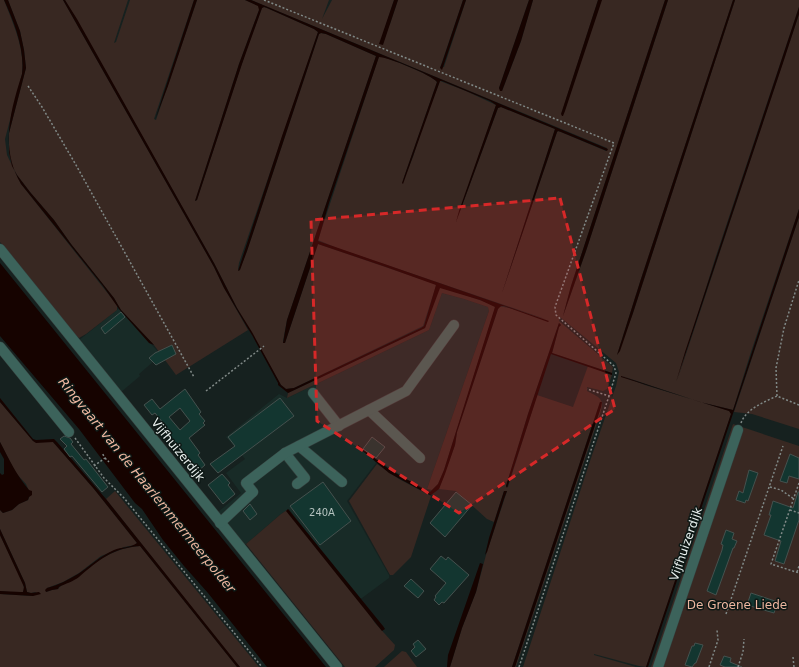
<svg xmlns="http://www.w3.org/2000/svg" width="799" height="667" font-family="'DejaVu Sans',sans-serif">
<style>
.built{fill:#182b27}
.green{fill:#382822}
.water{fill:#160300}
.building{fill:#133630;stroke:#45514e;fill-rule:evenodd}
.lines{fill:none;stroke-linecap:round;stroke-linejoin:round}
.minor-casing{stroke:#343e3c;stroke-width:11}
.path{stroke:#808987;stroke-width:1.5;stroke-dasharray:2 2;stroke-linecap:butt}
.minor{stroke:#3c635b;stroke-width:10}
.marked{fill:#d62828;fill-opacity:0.2;stroke:#d62828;stroke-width:3;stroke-dasharray:8 5;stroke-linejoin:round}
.labels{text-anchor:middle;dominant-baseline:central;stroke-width:3;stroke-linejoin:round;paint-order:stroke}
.number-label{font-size:10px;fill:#b4c2bf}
.street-label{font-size:12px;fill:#eaf1ef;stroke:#0d1815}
.park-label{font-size:12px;fill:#eeb7a0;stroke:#0d1815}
.water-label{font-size:13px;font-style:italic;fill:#f0b8a1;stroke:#0d1815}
</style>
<rect width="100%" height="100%" fill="#16211f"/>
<g class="built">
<path d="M442 293 464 299 488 307 489 311 427 489 426 490 390 470 363 449 357 447 373 459 376 463 347 501 389 575V578L362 598H360L316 544 289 509 281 514 246 544H244L218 512 241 493 226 473 245 459 226 437 279 394 287 398 429 330Z"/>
<path d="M119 309 161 355 139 374 140 376 121 392 78 341 117 310Z"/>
</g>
<g class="green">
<path d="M0 0H4C13 24 25 48 22 74L5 139 7 155 21 184 117 305V310L86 334 79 338 70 329 0 242Z"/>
<path d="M8 0H63L214 267 223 286 248 330 176 375 154 345 121 310 114 298 71 244 54 220 30 192 17 175 12 166 9 152V133L26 68 24 50 20 31Z"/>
<path d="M65 0H128L114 43 116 42 130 0H194L154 119 156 120 197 0H245L259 6V10L239 64 195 201 197 200 246 51 262 8 264 7 267 8 314 29 318 32 239 263 238 269 239 271 247 251 319 34 321 33 326 34 376 56 287 320 283 341V343H285L318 244 435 284 436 286 423 326 294 388 286 389 281 385 237 308 214 263Z"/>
<path d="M251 0H329L322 19 332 0H394L384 31 390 24 398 0H463L440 68 444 67 466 0H529L499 88 502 91 521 41 533 0H598L561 115 601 0H665L571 286 563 316 586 251 668 0H733L640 282 617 355 633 313 735 0H799V7L715 259 677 381 799 14V209L750 355 733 410 700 402 622 376 645 385 730 411 731 414 646 667 639 666 594 654V655L636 667H523L590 461 616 386 619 372 616 363 560 317 559 321 613 367 612 373 552 353 559 327 561 325 559 323 528 414 506 486 507 487H508L537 395 573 407 588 366 612 375 607 389 603 391 587 387V391C600 398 605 398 600 414L516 667H515L601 407 600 402 512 667H450L462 628 476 592 486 555 507 491H504L494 522 487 519 456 491 439 489 455 445 457 432 498 309 499 307C506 305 535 317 545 319L337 248 318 240 379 56C389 58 432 75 437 82L402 183 413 157 424 122 440 81 466 91 496 105 456 222 498 108 501 107 555 129 502 293 557 132 558 131 561 132 606 151 607 148Z"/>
<path d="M799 217V429L752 414 734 412Z"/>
<path d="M442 287 494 305 495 308 444 470 438 484 432 490 427 489 489 311 488 307 464 299 442 293 429 330 287 398 288 393 425 328 439 288Z"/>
<path d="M0 402 33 441 53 442 94 489 137 543 135 545 124 547 101 556 79 573 63 582 47 588 46 592 52 590 58 589C63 582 73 581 79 576 97 560 115 548 140 546L237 667H0V594L33 596 36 592 31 593 27 592 25 583 0 529V510L3 513 12 510 19 504 28 500 32 491H29L26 484 15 472 0 442Z"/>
<path d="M733 424 799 446V667H651Z"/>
<path d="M377 464 399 479 431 496 411 557 393 575H390L349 501Z"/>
<path d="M115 491 259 667H240L222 646 106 499Z"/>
<path d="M287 510 363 605 375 623 395 645 394 650 375 667H345L246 544 281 514Z"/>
<path d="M0 535 23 583 24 589 23 592 17 593 0 591Z"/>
<path d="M402 651 406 652 417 667H384Z"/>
</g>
<g class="water">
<path d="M4 0H8L20 31 24 50 26 68 9 133V152L12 166 17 175 30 192 54 220 71 244 114 298 121 310 154 345 149 343 119 309 103 286 21 184C0 148 10 112 22 74 25 49 14 22 4 0Z"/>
<path d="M63 0H65L77 19 214 263 237 308 252 332 269 363 281 385 286 389 294 388 421 328 424 326 436 285 386 267 318 244 285 343H283L287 320 376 56 326 34 321 33 319 34 247 251 240 270 238 271 282 136 318 32 314 29 267 8 264 7 262 8 242 64 197 200 195 201 239 64 259 10 258 6 245 0H251L608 149 607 151 561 132 558 131 557 132 502 293 555 129 501 107 498 108 456 222 459 211 496 105 490 101 442 81H440L403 184 402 183 437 82C432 75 388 57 379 57L329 203 318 241 549 321 548 322 504 306H501L498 309 457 432 455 445 445 474 439 489 431 495 426 493 389 473 357 446 358 445 390 470 426 490 430 492 438 484 444 470 495 307 480 300 440 288 425 328 288 393 278 385V383L252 335 247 327 224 288 214 267Z"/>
<path d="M194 0H197L168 86 155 120Z"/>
<path d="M394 0H398L383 45 379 44Z"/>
<path d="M463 0H466L442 70 440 68 442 63Z"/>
<path d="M529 0H533L521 41 502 91H500L499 88Z"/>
<path d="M598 0H602L565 111 563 116H562L561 114Z"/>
<path d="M665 0H668L586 251 563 316 571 286Z"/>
<path d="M733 0H735L633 313 620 351 617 355 640 282Z"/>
<path d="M799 7V14L783 63 676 382 685 352Z"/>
<path d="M799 209V217L648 667H646L731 414 729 411 621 377V376L700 402 733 410Z"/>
<path d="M0 263 326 667H267L208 593 184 566 163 540 142 509 135 503 79 429 0 336Z"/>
<path d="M559 323 561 325 559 327 552 353 612 373V375L551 354 507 488 506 486 528 414Z"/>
<path d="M0 398 33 439 36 440 54 439 57 442 106 499 240 667H237L140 546C112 548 99 560 79 577 74 581 65 584 59 587L58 589 52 590 46 592 45 590 47 588C58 585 68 580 78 574 90 566 100 556 114 550 121 547 131 548 137 543L94 489 53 442 36 443 33 441 0 402Z"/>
<path d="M600 402H602L601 407 519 655 515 667H512Z"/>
<path d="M0 442C9 459 17 476 29 490L32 491V495L29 497 28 500 19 504 12 510 3 513 0 510V473L2 475 4 474V459L0 452Z"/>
<path d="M504 491H507L504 499 487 552 485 555 489 538Z"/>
<path d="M288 509 383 626 385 629 382 631 286 511Z"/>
<path d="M0 529 25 583 27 592 31 593 39 592 41 594 33 596 0 594V591L21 592H23L24 587 0 535Z"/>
<path d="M480 563 483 564 476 592 462 628 450 667H447L448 655Z"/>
</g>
<g class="building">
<path d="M121 312 125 317 105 334 101 328Z"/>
<path d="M172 345 176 354 156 365 149 358 155 353Z"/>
<path d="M185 389 201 412 199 414 205 421 203 423 205 425 189 438 200 453 198 455 205 465 197 472 165 431 168 429 155 413 152 415 144 405 152 399 160 409ZM180 408 190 421 180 430 169 417Z"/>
<path d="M280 398 294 416 218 473 210 464 235 446 228 437Z"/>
<path d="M64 436 70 438 73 442 71 444 84 460 86 459 108 487 102 492 72 456 70 457 64 449 67 446 60 439Z"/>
<path d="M372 437 385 447 376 458 363 449Z"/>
<path d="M790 454 799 458V479L789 476 787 483 780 481Z"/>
<path d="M749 470 758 473 748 501 746 500 745 503 736 500 739 491 743 493Z"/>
<path d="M222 474 230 483 228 485 235 494 223 504 208 485Z"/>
<path d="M323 482 351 521 320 545 290 506Z"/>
<path d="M456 492 472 505 445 537 430 523Z"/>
<path d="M798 492H799V520L784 564 775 561 781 541 764 535 771 515H769L773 501 793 508Z"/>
<path d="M250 504 257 514 250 520 243 511Z"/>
<path d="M726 530 734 533 732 539 737 541 734 548H733L716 595 707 591 722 550 723 545 721 544Z"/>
<path d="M441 556 446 560 448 557 469 575 444 603 442 602 439 605 434 600 436 597 435 596 446 583 430 569Z"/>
<path d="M411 579 424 591 418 598 404 586Z"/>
<path d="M751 593 778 602 774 613 747 605Z"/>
<path d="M418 640 426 649 416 657 411 651 415 647 413 644Z"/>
<path d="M695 643 703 645 696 663H695L692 667 685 665 692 646H694Z"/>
<path d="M724 656 731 658 730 662 742 667H725L720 665Z"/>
</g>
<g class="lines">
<defs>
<g id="minor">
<path d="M0 249 337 667"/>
<path d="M0 347 69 432"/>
<path d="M313 393 339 426"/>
<path d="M369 410 420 458"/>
<path d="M299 446 342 482"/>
<path d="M285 453 305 478 297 484"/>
<path d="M220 523 253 492 246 483 285 453 406 391 454 325"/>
<path d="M658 667 738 430"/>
</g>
</defs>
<use href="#minor" class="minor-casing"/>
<g class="path">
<path d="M264 0 614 143 555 307 556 315 614 366 616 373 609 396 587 389"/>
<path d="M28 86 42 107 76 165 194 377"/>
<path d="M206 391 264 346"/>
<path d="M777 396 776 368 784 328 799 280"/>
<path d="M741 423C746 409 764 402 777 396L799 405"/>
<path d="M75 438 104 478 124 498 262 667"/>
<path d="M105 458 109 462"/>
<path d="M94 466 105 458 102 453"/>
<path d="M799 483 771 564 799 573"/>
<path d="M770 487 781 490 794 499"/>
<path d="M790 510 799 513"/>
<path d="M797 572 799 566"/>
<path d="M726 614 783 446"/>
<path d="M793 657 794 667"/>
<path d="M519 667 609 396"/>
<path d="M709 667 718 640 717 630"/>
<path d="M738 667 743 652 744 639"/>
</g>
<use href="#minor" class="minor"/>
</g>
<path class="marked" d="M560 198 615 409 459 513 317 421 311 220Z"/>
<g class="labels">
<g class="number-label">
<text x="322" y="512">240A</text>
</g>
<g class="street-label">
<text transform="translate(178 450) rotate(51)">Vijfhuizerdijk</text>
<text transform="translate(686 544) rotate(-71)">Vijfhuizerdijk</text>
</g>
<g class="park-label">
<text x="737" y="605">De Groene Liede</text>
</g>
<g class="water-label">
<text transform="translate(147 485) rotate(51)">Ringvaart van de Haarlemmermeerpolder</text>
</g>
</g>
</svg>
